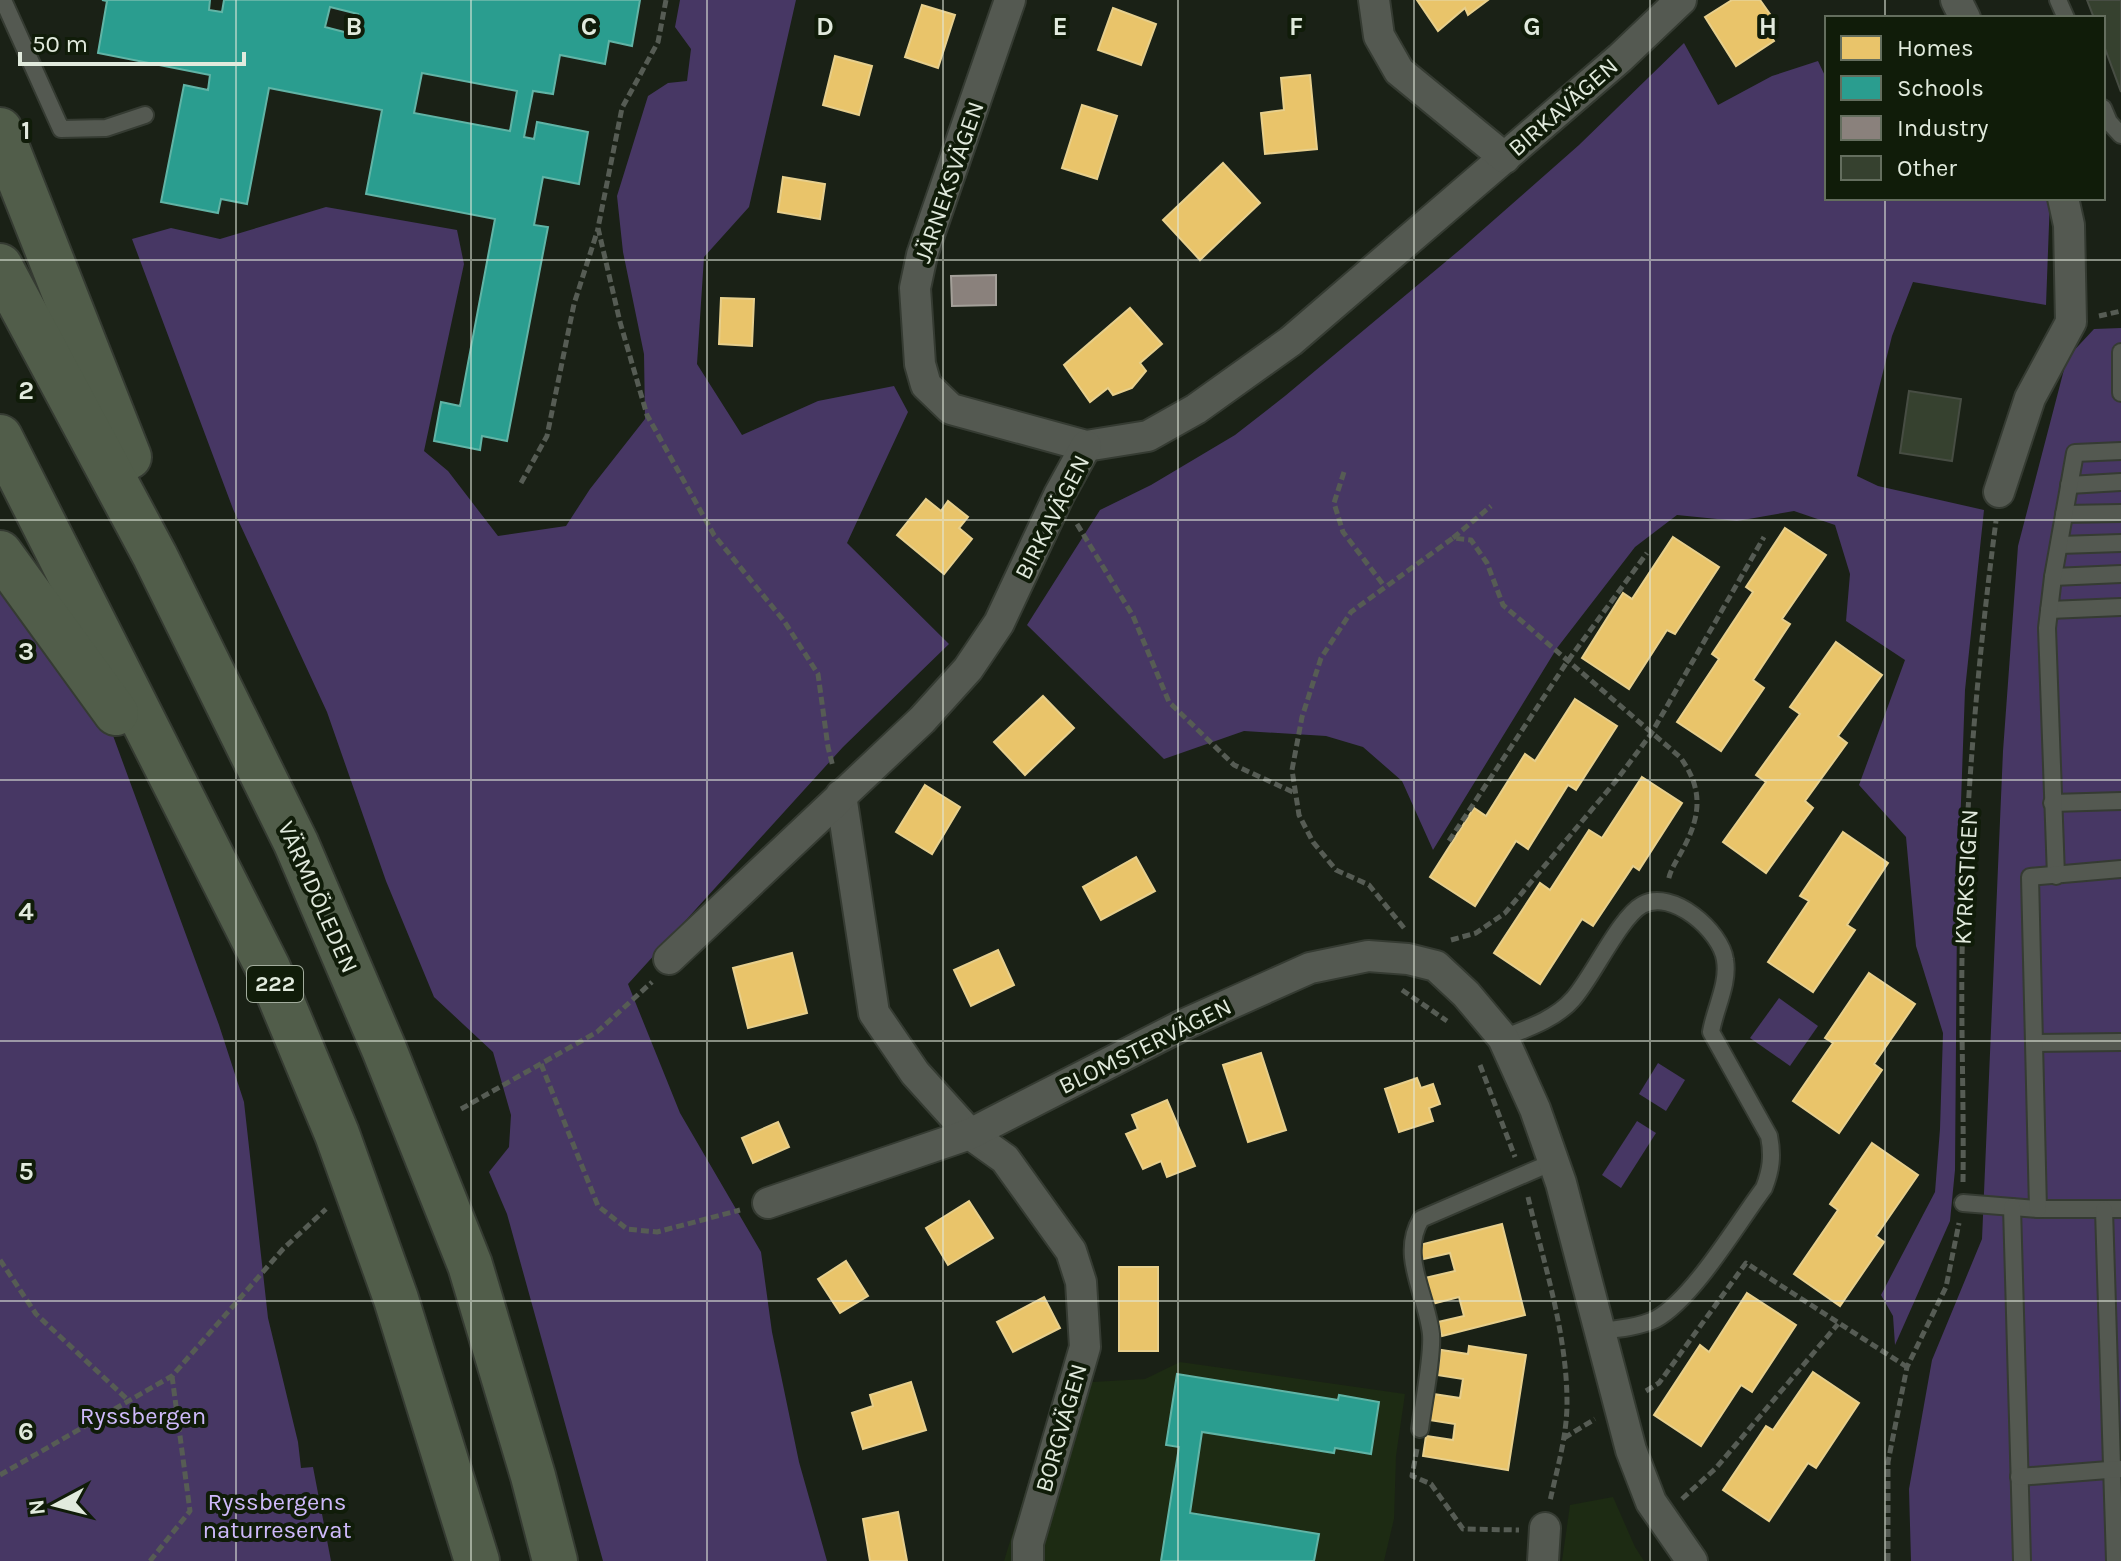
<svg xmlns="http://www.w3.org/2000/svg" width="2121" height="1561" font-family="Karla,sans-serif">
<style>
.built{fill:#1d2b13}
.green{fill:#473764}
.homes{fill:#e9c46a;stroke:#e7cf8c;stroke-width:2}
.schools{fill:#2a9d8f;stroke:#61b4a6;stroke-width:2;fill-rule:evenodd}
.industry{fill:#8a817c;stroke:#a4a099;stroke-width:2}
.building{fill:#36412f;stroke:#474d43;stroke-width:2}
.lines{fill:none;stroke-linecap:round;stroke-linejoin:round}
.lane-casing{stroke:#353b32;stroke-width:20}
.street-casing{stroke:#353b32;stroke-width:34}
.highway-casing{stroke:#353b32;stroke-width:48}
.path{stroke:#565c54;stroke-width:5;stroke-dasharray:8 4;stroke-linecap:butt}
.lane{stroke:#545951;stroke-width:16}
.street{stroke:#545951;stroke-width:30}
.highway{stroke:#515d4a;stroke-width:44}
.grid{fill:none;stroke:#e1eadd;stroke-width:2;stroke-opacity:0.55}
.labels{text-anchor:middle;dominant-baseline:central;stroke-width:8;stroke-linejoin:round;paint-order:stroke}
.shield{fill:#101c09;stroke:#a2ac9d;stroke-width:2}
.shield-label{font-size:22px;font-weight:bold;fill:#e1eadd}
.street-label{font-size:24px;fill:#e1eadd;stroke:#101c09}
.park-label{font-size:24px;fill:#cfbafb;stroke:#101c09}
.grid-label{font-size:26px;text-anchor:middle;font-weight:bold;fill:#e1eadd;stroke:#101c09;stroke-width:8;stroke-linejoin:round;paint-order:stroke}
</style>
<rect width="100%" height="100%" fill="#1a2116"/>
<g class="built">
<path d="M1180 1362 1405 1394 1396 1456 1394 1519 1384 1561H1004L1058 1384 1145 1379Z"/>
<path d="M1613 1497 1635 1547 1644 1561H1562L1570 1505Z"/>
</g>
<g class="green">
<path d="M680 0H796L749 207 704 257 697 364 742 435 818 401 894 386 908 412 847 543 949 644 843 747 628 984 680 1113 761 1252 772 1332 799 1462 827 1561H603L507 1214 489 1172 509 1147 511 1115 493 1052 434 997 386 881 327 712 233 509 132 239 171 228 220 239 326 207 457 230 464 264 424 451 448 471 498 536 566 526 590 489 645 419 644 354 623 252 617 196 648 96 668 83 687 81 691 49 675 27Z"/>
<path d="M1684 43 1718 105 1772 76 1818 61 1827 80V198H2050L2046 305 1913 282 1892 336 1857 476 1878 486 1984 510 1965 690 1957 914 1955 1170 1950 1221 1895 1345 1893 1316 1881 1295 1935 1192 1940 1129 1943 1033 1916 946 1906 837 1859 785 1905 660 1846 621 1850 574 1835 525 1794 511 1737 521 1677 515 1635 547 1557 648 1433 850 1402 781 1363 747 1326 736 1244 731 1164 759 1027 625 1100 510 1151 485 1235 435 1285 396 1462 248 1579 145Z"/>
<path d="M2121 328V1561H1911L1909 1489 1932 1360 1982 1239 2003 751 2018 546 2067 358 2094 329Z"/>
<path d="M0 575 100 700 219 1025 244 1102 268 1318 298 1442 301 1468 313 1467 331 1561H0Z"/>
<path d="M1779 998 1818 1026 1790 1066 1750 1038Z"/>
<path d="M1658 1063 1685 1080 1666 1111 1639 1094Z"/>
<path d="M1637 1121 1656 1133 1621 1188 1602 1175Z"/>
</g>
<g class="homes">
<path d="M1417 0H1488L1468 15 1465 8 1438 31Z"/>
<path d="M1732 0H1760L1772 17 1762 23 1774 41 1736 66 1705 17Z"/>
<path d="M922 5 955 15 938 68 905 57Z"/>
<path d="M1113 8 1156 24 1141 65 1098 50Z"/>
<path d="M835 56 872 66 859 115 823 105Z"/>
<path d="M1310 75 1317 149 1265 154 1261 113 1284 110 1281 78Z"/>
<path d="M1082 105 1117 116 1097 179 1062 168Z"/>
<path d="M1223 163 1260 203 1200 260 1163 220Z"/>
<path d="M783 177 825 184 820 219 778 212Z"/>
<path d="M721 298 754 299 752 346 719 344Z"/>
<path d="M1130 308 1162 344 1140 363 1146 371 1132 388 1113 395 1108 388 1090 402 1064 365Z"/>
<path d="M926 499 941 511 948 501 968 517 959 528 972 539 944 574 897 535Z"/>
<path d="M1785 528 1826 555 1782 619 1790 624 1753 680 1764 688 1721 751 1677 722 1719 659 1712 654 1753 592 1746 587Z"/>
<path d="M1673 537 1719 567 1675 634 1667 630 1629 689 1582 658 1623 593 1632 599Z"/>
<path d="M1836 642 1882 675 1838 736 1847 743 1805 801 1813 808 1766 873 1723 842 1766 782 1756 775 1800 714 1790 707Z"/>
<path d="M1043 696 1074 728 1025 775 994 742Z"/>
<path d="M1575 699 1617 726 1576 790 1568 785 1528 849 1516 841 1475 906 1430 877 1474 808 1486 816 1525 754 1535 761Z"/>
<path d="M1642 777 1682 803 1639 870 1633 866 1593 926 1582 919 1540 984 1494 953 1540 883 1550 890 1589 830 1602 838Z"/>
<path d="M925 785 960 807 932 854 896 832Z"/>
<path d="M1843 832 1888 863 1847 925 1855 930 1813 992 1768 962 1809 901 1800 896Z"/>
<path d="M1136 857 1155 891 1101 920 1083 887Z"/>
<path d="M998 950 1014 985 971 1006 954 970Z"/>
<path d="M792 953 807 1013 748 1028 733 968Z"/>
<path d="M1869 973 1915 1004 1874 1064 1882 1070 1839 1133 1793 1101 1833 1043 1825 1038Z"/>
<path d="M1261 1053 1286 1130 1248 1142 1223 1065Z"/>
<path d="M1417 1078 1421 1088 1433 1084 1440 1104 1429 1108 1433 1121 1399 1132 1385 1089Z"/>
<path d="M1167 1100 1195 1166 1167 1177 1161 1161 1143 1169 1126 1134 1138 1129 1132 1115Z"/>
<path d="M778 1122 789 1147 753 1163 742 1138Z"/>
<path d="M1872 1143 1918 1175 1876 1236 1884 1242 1840 1306 1794 1274 1838 1210 1830 1204Z"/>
<path d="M969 1201 993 1238 948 1265 926 1228Z"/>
<path d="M1502 1224 1525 1315 1442 1336 1438 1322 1464 1316 1459 1297 1432 1304 1425 1278 1455 1271 1450 1253 1419 1260 1416 1246Z"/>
<path d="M846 1261 868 1296 840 1313 818 1279Z"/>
<rect x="1119" y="1267" width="39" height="84"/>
<path d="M1747 1293 1796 1325 1752 1392 1741 1385 1701 1446 1654 1415 1700 1345 1709 1352Z"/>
<path d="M1044 1297 1060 1328 1013 1352 997 1322Z"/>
<path d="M1469 1346 1526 1355 1508 1470 1423 1456 1426 1436 1453 1440 1455 1424 1429 1420 1433 1394 1460 1398 1463 1379 1437 1375 1441 1350 1468 1354Z"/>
<path d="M1813 1372 1859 1403 1816 1468 1808 1463 1769 1521 1723 1490 1766 1426 1773 1430Z"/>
<path d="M911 1382 926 1430 863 1449 852 1413 873 1406 870 1395Z"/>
<path d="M898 1512 907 1561H870L863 1519Z"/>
</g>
<g class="schools">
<path d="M102 0H210L209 10 222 12 224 0H640L632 46 609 41 605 64 560 55 553 94 533 91 524 137 534 139 537 122 588 132 579 184 543 177 534 225 548 227 507 441 482 436 480 450 434 441 441 402 460 406 495 219 366 194 382 110 269 88 247 204 221 199 218 213 161 202 184 85 208 90 210 75 98 53 107 1ZM330 7 358 14 352 34 325 27ZM422 73 517 91 510 131 414 113Z"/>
<path d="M1177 1374 1338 1400 1339 1395 1379 1402 1371 1454 1335 1448 1334 1453 1202 1432 1190 1513 1319 1534 1314 1561H1161L1179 1447 1166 1445Z"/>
</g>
<path class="industry" d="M996 275V305L952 306 951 276Z"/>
<g class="building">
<path d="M2087 0H2121V92L2103 43V18H2094Z"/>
<path d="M1909 391 1961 399 1952 461 1900 453Z"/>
</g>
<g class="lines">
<defs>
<g id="lane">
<path d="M3 0 61 129 106 128 145 115"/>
<path d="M2058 0 2066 18"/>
<path d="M2103 108 2109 122 2121 135"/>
<path d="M2121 352V393"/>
<path d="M2069 485 2121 482"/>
<path d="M2064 514 2121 513"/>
<path d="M2059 545 2121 543"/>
<path d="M2053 577 2121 574"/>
<path d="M2049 610 2121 607"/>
<path d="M2052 803 2121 801"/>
<path d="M2056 876 2047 628 2053 577 2075 453 2121 451"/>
<path d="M1503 1038C1526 1029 1556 1019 1573 999 1592 978 1620 917 1642 905 1672 888 1721 931 1725 960 1729 984 1715 1008 1711 1032L1769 1136C1773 1156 1771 1170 1764 1188 1737 1224 1693 1299 1656 1319 1639 1327 1619 1329 1600 1331"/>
<path d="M2034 1043 2121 1042"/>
<path d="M1963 1203 2038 1209H2121"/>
<path d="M2012 1207 2022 1561"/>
<path d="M2038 1209 2030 877 2121 869"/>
<path d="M2104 1210 2115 1561"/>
<path d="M1420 1429C1423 1404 1433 1357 1431 1334 1427 1295 1399 1256 1421 1219L1553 1162"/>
<path d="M2019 1477 2121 1469"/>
</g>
<g id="street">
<path d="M1010 0 922 255 915 288 920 364 926 385 951 409 1086 446 1148 436 1196 409 1291 341 1620 58 1681 0"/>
<path d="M1374 0 1379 36 1399 71 1505 158"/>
<path d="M1956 0 1965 18"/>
<path d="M1999 492 2030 398 2071 322 2069 225 2063 198"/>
<path d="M841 795 874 1013 915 1073 970 1134 1005 1159 1071 1251 1081 1282 1085 1347 1028 1543V1561"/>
<path d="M669 959 922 720 968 669 999 623 1059 495 1086 446"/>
<path d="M768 1203 970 1134 1185 1024 1310 968 1368 956 1408 959 1436 966 1466 994 1503 1038 1535 1109 1561 1183 1631 1450 1651 1502 1692 1561"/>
<path d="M1543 1561 1545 1528"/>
</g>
<g id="highway">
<path d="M0 130 129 457"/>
<path d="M0 266 155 556 296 843 384 1049 470 1265 533 1476 555 1561"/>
<path d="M0 437 268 968 337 1134 396 1299 477 1561"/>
<path d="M0 553 116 713"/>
</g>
</defs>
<use href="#lane" class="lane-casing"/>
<use href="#street" class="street-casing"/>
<use href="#highway" class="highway-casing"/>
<g class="path">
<path d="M666 0 658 42 622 108 598 228 620 322 647 415 714 535 784 621 818 674 828 747 833 767"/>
<path d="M2099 316 2121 311"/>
<path d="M1344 472 1334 503 1343 532 1385 587"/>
<path d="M521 483 547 436 574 304 598 229"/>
<path d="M1077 524 1133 616 1169 702 1234 765 1295 793"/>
<path d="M1453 538 1491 506"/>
<path d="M1449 841 1567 662 1647 553"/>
<path d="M1404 928 1369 885 1336 870 1313 842 1299 815 1292 770 1302 717 1321 658 1351 612 1453 538 1471 540 1487 563 1503 605 1680 757C1702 787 1702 813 1684 847 1678 859 1670 869 1668 882"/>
<path d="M1451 940 1476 933 1505 913 1615 782 1651 734 1764 537"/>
<path d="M1402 990 1447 1021"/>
<path d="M541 1064 598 1206 627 1229 657 1232 740 1210"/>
<path d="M1480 1065 1515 1157"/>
<path d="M461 1109 597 1032 652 982"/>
<path d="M1963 1182C1964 1107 1961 1032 1962 957 1965 812 1977 665 1996 521"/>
<path d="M1528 1197C1544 1264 1567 1333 1567 1403 1567 1436 1557 1469 1550 1501"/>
<path d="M0 1260 36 1314 129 1401"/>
<path d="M1646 1391 1659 1383 1746 1263 1907 1367"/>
<path d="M1564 1438 1595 1419"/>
<path d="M1417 1449 1412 1476 1431 1484 1463 1529 1519 1530"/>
<path d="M0 1475 172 1376 283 1249 326 1209"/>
<path d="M1682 1499 1716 1468 1838 1324"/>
<path d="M150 1561 190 1511 172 1376"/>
<path d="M1888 1561V1462L1907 1367 1946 1287 1959 1223"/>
</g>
<use href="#lane" class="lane"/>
<use href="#street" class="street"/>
<use href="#highway" class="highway"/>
</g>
<path class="grid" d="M236 0V1561M471 0V1561M707 0V1561M943 0V1561M1178 0V1561M1414 0V1561M1650 0V1561M1885 0V18M1885 198V1561M0 260H2121M0 520H2121M0 780H2121M0 1041H2121M0 1301H2121"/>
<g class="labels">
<rect class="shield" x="247" y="966" width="56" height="36" rx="6"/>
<g class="shield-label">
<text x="275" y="984">222</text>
</g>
<g class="street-label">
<text transform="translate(1563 107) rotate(-41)">BIRKAVÄGEN</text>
<text transform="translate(949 182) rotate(-71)">JÄRNEKSVÄGEN</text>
<text transform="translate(1052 517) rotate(-63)">BIRKAVÄGEN</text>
<text transform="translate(1966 877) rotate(-87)">KYRKSTIGEN</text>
<text transform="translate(318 897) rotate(66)">VÄRMDÖLEDEN</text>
<text transform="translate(1145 1046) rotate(-26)">BLOMSTERVÄGEN</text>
<text transform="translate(1061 1428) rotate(-74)">BORGVÄGEN</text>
</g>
<g class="park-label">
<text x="143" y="1416">Ryssbergen</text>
<text x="277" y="1502">Ryssbergens<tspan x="277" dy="28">naturreservat</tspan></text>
</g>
</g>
<g class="grid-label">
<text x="354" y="35">B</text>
<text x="589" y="35">C</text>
<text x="825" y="35">D</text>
<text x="1060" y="35">E</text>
<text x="1296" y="35">F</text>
<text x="1532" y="35">G</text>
<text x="1768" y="35">H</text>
<text x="26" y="139">1</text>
<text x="26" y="399">2</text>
<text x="26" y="660">3</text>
<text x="26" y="920">4</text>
<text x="26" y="1180">5</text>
<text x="26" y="1440">6</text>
</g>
<rect x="1825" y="16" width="280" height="184" fill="#101c09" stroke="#646e5e" stroke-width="2"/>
<rect x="1841" y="36" width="40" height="24" fill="#e9c46a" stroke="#646e5e" stroke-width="2"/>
<text x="1897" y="56" font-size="24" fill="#e1eadd">Homes</text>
<rect x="1841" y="76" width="40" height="24" fill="#2a9d8f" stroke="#646e5e" stroke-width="2"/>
<text x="1897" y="96" font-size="24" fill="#e1eadd">Schools</text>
<rect x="1841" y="116" width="40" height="24" fill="#8a817c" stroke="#646e5e" stroke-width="2"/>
<text x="1897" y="136" font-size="24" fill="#e1eadd">Industry</text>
<rect x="1841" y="156" width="40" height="24" fill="#36412f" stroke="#646e5e" stroke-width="2"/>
<text x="1897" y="176" font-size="24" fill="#e1eadd">Other</text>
<g transform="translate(56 1505) rotate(263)" stroke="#101c09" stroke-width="6" paint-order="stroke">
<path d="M0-6L14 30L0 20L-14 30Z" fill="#e1eadd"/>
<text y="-12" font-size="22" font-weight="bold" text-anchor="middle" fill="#e1eadd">N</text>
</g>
<path d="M20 52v12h224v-12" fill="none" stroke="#e1eadd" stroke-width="4"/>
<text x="32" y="52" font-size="24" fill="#e1eadd" stroke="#101c09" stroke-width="6" paint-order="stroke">50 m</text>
</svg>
